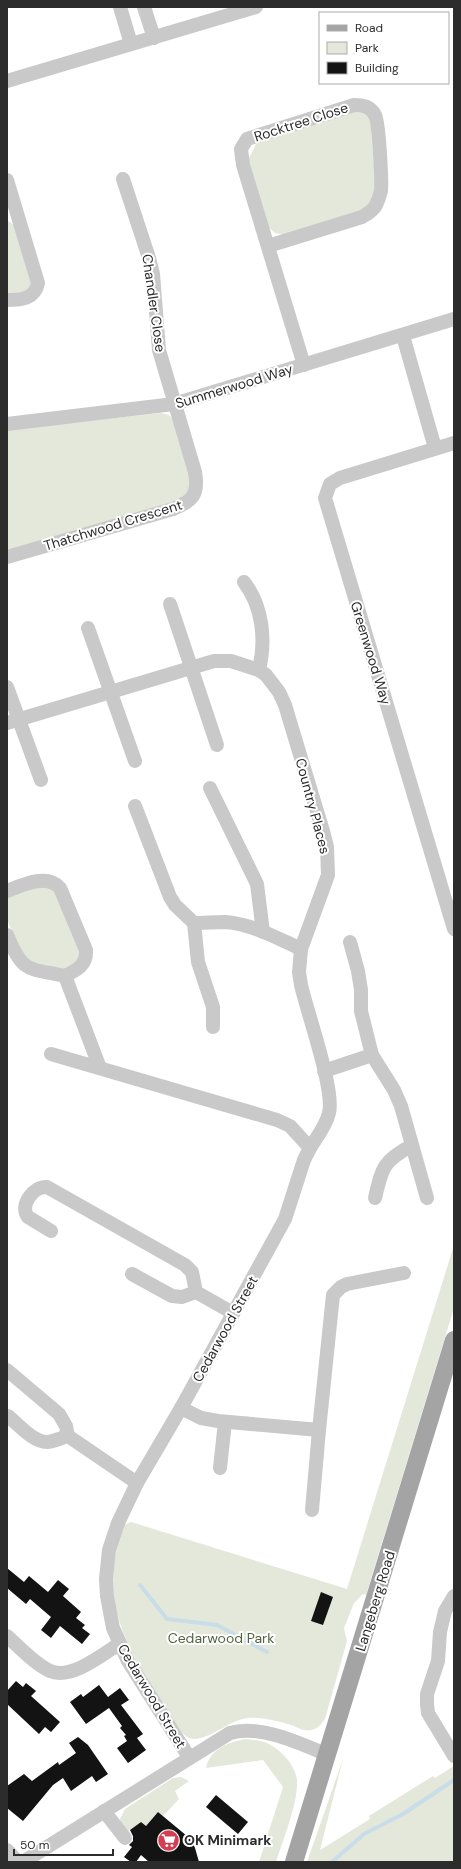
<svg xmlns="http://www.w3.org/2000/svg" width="461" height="1869" font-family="'DM Sans',sans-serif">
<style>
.green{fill:#e3e8da}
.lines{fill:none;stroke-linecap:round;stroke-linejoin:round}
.stream{stroke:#c8dde7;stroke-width:4}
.building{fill:#131313}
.minor{stroke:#c9c9c9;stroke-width:14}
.major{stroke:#a4a4a4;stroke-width:18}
.labels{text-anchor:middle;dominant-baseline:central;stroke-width:4;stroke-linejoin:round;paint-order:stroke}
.street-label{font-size:14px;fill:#2c2c2c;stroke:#fff}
.park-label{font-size:14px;fill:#52633e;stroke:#fff}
.poi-label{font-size:14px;font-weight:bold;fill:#2c2c2c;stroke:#fff;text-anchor:start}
</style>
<rect width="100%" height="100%" fill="#fff"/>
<g class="green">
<path d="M361 110 370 118 376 189 374 199 364 210 286 235 275 233 269 228 248 160 257 142Z"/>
<path d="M7 220 15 226 32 283 28 291 7 294Z"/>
<path d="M161 413 169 415 173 419 193 486 183 499 7 552V430Z"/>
<path d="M45 885 55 888 82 957 65 970 28 963 22 958 7 919V897Z"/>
<path d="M454 1245V1308L366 1595 363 1594 354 1603 344 1628 347 1641 325 1719C321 1724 318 1729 311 1730 304 1732 297 1727 291 1725 277 1721 262 1717 248 1718 230 1719 205 1744 189 1738 186 1737 182 1733 180 1730 137 1662 92 1610 124 1525L131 1522 347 1589Z"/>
<path d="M246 1739C252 1740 259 1740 264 1742 279 1747 296 1765 297 1781 298 1803 283 1840 276 1862H259L283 1787 263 1760 206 1768C210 1749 228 1742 246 1739Z"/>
<path d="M343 1759 320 1850 370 1819 369 1816 433 1776 435 1778 454 1766V1862H307Z"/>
<path d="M181 1777 189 1781 175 1791 179 1799 163 1816 158 1812 146 1826 141 1822 127 1832 122 1826 120 1819 125 1809 173 1778Z"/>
</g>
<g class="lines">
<g class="stream">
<path d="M140 1585 167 1619 217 1625 267 1652"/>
<path d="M332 1862 364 1834 403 1814 454 1780"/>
</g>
</g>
<g class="building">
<path d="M7 1568 24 1582 29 1576 48 1592 58 1580 69 1589 63 1596 81 1612 76 1618 85 1625 82 1628 90 1634 82 1644 60 1626 51 1638 41 1630 51 1617 30 1599 26 1604 7 1588Z"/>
<path d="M321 1592 333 1597 323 1625 311 1621Z"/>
<path d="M16 1681 23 1687 26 1683 36 1691 31 1696 60 1722 51 1732 45 1727 39 1734 7 1704V1691Z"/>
<path d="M99 1685 108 1697 120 1688 129 1700 121 1705 143 1734 137 1738 146 1750 128 1763 117 1748 127 1741 124 1736 126 1735 120 1728 122 1726 109 1708 86 1724 70 1702 81 1694 83 1697Z"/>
<path d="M78 1737 88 1745 108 1774 96 1782 92 1776 71 1791 63 1778 53 1785 23 1821 7 1808V1786L24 1774 32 1781 58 1762 59 1765 76 1753 69 1743Z"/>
<path d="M216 1795 248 1822 238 1834 206 1807Z"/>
<path d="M158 1812 193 1841 199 1862H149L141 1855 136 1862H131L124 1857 132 1847 129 1845 133 1841V1836L130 1830 141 1822 146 1826Z"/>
</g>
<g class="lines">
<g class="minor">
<path d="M120 7 131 44"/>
<path d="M144 7 154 38"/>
<path d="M7 81 256 7"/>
<path d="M7 180 38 283C35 299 21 300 7 300"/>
<path d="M268 246 362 217C367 214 373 211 376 205 378 201 380 195 381 191 382 181 379 122 375 115 370 106 363 105 354 105L253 137 247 139 241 149 243 165 304 365"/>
<path d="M403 336 435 448"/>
<path d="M7 424 174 404 454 319"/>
<path d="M454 443 340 478 330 484 325 498 454 929"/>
<path d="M7 557 173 509C193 501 199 494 195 472L159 350 153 274 149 258 123 179"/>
<path d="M244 582C263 607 266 640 259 670"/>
<path d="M170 604 217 745"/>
<path d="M88 628 135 761"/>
<path d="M7 687 41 780"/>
<path d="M7 723 214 661H231L259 670 266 675 279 692 285 705 323 831 327 847 328 875 301 949 299 972 301 985C307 1012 335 1090 329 1113 326 1126 317 1137 310 1148"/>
<path d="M210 788 257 884 263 932"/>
<path d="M135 806 170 897 175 905 194 923C204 923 214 922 225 922 252 924 277 938 301 949"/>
<path d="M7 891C22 885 47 873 60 888L86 950C87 965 77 970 65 976L100 1068"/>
<path d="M194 923 198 962 213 1007V1027"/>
<path d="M7 935C23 973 27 968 65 976"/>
<path d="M350 942 358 971 361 990V1011L372 1055 394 1090 401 1106 427 1198"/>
<path d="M51 1054 277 1120 290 1126 310 1148 304 1160 285 1219 181 1408 137 1483 118 1523 109 1550 106 1579 107 1596 113 1628 128 1661 189 1757"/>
<path d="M324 1071 372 1055"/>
<path d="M375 1198C382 1168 383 1161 411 1146"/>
<path d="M51 1231 28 1217C19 1206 33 1186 47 1187L185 1265 192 1272 196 1292 233 1313"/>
<path d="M132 1274 172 1296 182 1297 196 1292"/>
<path d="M7 1370 59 1414 66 1426 68 1436 137 1483"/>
<path d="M181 1408 201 1418 218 1421 319 1430 333 1295 341 1287 347 1284 404 1273"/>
<path d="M8 1416C18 1424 33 1442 47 1442 53 1442 61 1438 68 1436"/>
<path d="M220 1468 225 1422"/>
<path d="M312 1510 319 1430"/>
<path d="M454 1596 445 1611 440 1632 438 1661 427 1694V1704L428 1713 454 1756"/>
<path d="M7 1636C19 1647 36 1665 50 1671 71 1680 102 1655 119 1644"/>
<path d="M104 1811 125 1838"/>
<path d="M7 1850 18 1862"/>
<path d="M23 1862 230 1733C260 1724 301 1744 328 1755"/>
</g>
<path class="major" d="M294 1862 454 1340"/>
</g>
<defs>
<symbol id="supermarket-disc" viewBox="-11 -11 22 22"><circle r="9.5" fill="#d43d52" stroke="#fff"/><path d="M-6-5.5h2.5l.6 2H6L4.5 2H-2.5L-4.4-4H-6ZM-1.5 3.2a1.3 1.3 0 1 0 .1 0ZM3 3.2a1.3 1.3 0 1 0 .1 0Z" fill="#fff"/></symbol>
</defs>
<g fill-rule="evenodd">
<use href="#supermarket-disc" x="156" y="1828" width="25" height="25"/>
</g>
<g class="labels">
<g class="street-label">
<text transform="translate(301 122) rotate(-18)">Rocktree Close</text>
<text transform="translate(154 303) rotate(82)">Chandler Close</text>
<text transform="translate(234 386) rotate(-17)">Summerwood Way</text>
<text transform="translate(113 525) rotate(-17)">Thatchwood Crescent</text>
<text transform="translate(371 653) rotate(73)">Greenwood Way</text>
<text transform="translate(313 806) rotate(75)">Country Places</text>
<text transform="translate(225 1329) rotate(-61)">Cedarwood Street</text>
<text transform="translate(375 1601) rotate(-73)">Langeberg Road</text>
<text transform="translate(152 1696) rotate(59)">Cedarwood Street</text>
</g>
<g class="park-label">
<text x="221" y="1638">Cedarwood Park</text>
</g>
<g class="poi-label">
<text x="184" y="1840">OK Minimark</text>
</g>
</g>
<rect width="461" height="1869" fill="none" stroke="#2c2c2c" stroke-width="16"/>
<rect x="319" y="12" width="130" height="72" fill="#ffffff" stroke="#ababab"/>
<rect x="327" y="25" width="20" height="6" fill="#a4a4a4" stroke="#ababab"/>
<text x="355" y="32" font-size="12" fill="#2c2c2c">Road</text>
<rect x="327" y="42" width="20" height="12" fill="#e3e8da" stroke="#ababab"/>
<text x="355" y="52" font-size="12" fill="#2c2c2c">Park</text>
<rect x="327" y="62" width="20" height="12" fill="#131313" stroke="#ababab"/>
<text x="355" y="72" font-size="12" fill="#2c2c2c">Building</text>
<path d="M14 1849v6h99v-6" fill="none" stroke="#2c2c2c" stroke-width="2"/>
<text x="20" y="1849" font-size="12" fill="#2c2c2c" stroke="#ffffff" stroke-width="3" paint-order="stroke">50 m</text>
</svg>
